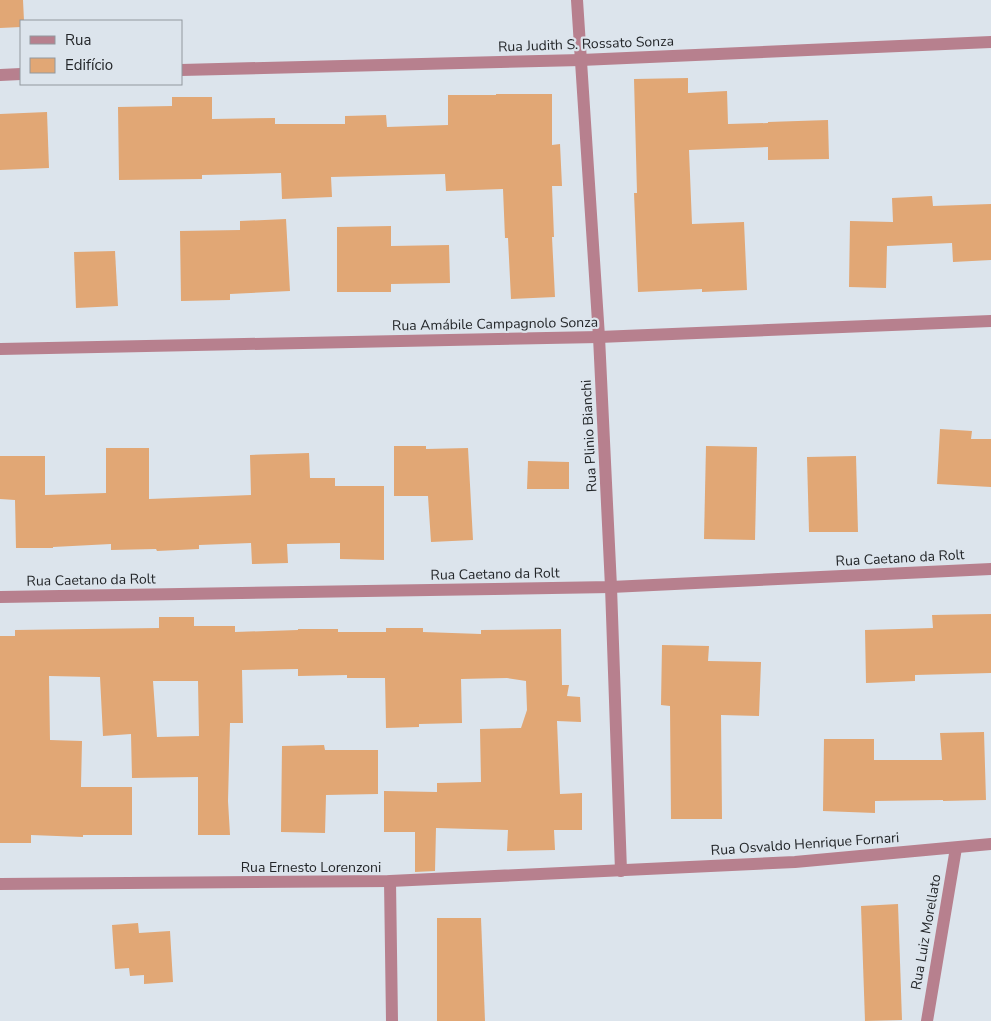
<svg xmlns="http://www.w3.org/2000/svg" width="991" height="1021" font-family="'Nunito Sans',sans-serif">
<style>
.building{fill:#e1a775;fill-rule:evenodd}
.lines{fill:none;stroke-linecap:round;stroke-linejoin:round}
.minor{stroke:#b7808e;stroke-width:12}
.labels{text-anchor:middle;dominant-baseline:central;stroke-width:4.5;stroke-linejoin:round;paint-order:stroke}
.street-label{font-size:14px;fill:#232629;stroke:#dce4ec}
</style>
<rect width="100%" height="100%" fill="#dce4ec"/>
<g class="building">
<path d="M0 0H23L24 21H21V27L0 28Z"/>
<path d="M688 78V93L727 91 728 124 768 123V122L828 120 829 159 768 160V147L689 150 692 224 744 222 747 290 702 292V289L638 292 634 193H637L634 79Z"/>
<path d="M496 94H552V145L560 144 562 186H552L554 237H552L555 297 511 299 508 238H505L503 189 446 191 445 174 331 177 332 197 282 199 281 173 202 175V179L119 180 118 107 172 106V97H212V119L275 118V124H345V116L386 115 387 127 448 125V95H496Z"/>
<path d="M47 112 49 168 0 170V114Z"/>
<path d="M932 196 933 206 991 204V260L953 262 952 243 887 246 886 288 849 287 850 221 893 222 892 198Z"/>
<path d="M286 219 290 291 230 294V300L181 301 180 231 240 230V221Z"/>
<path d="M391 226V246L449 245 450 283 391 284V292H337V227Z"/>
<path d="M115 251 118 306 76 308 74 252Z"/>
<path d="M940 429 972 431 971 439H991V487L937 484Z"/>
<path d="M394 446H426V449L468 448 473 540 431 542 428 496H394Z"/>
<path d="M706 446 757 447 755 540 704 539Z"/>
<path d="M106 448H149V499L251 495 250 455 309 453 310 478H335V486H384V560L340 559V543L287 544 288 563 252 564 251 543 199 545V549L157 551 156 549 111 550V544L53 547V548H16L15 500 0 499V456H45V495L106 493Z"/>
<path d="M856 456 858 532H809L807 457Z"/>
<path d="M528 461 569 462V489H527Z"/>
<path d="M991 614V673L915 675V681L866 683 865 630 933 628 932 615Z"/>
<path d="M159 617H194V626H235V632L298 630V629H338V632H386V628H423V632L481 634V630L561 629 562 685H569L567 696 580 697 581 722 557 721 560 794 582 793V830H554L555 850 507 851 508 830 436 828 435 871 415 872V832H384V791L437 792V783L481 782 480 729 521 728 527 710 526 681 507 678 461 679 462 723 419 724V727L386 728 385 678H347V675L298 676V669L242 670 243 723H230L228 801 230 835H198V777L132 778 131 734 103 736 100 677 49 676 50 740 82 741 81 787H132V835H83V837L31 835V843H0V636H15V630L159 628ZM153 681H198L199 736 157 737Z"/>
<path d="M662 645 709 646 708 661 761 662 759 716 721 715 722 819H671L670 706 661 705Z"/>
<path d="M984 732 986 800 943 801V800L875 801V813L823 811 824 739H874V760H942L940 733Z"/>
<path d="M324 745 325 750H378V794L326 795 325 833 281 832 282 746Z"/>
<path d="M898 904 902 1020 865 1021 861 906Z"/>
<path d="M437 918H481L485 1021H437Z"/>
<path d="M138 923 139 933 170 931 173 982 144 984V975L130 976 129 968 115 969 112 925Z"/>
</g>
<g class="lines">
<g class="minor">
<path d="M577 0 599 337 611 587 621 871"/>
<path d="M181 70 581 60 991 42"/>
<path d="M0 75 21 74"/>
<path d="M0 349 599 337 991 321"/>
<path d="M0 597 611 587 991 569"/>
<path d="M390 881 392 1021"/>
<path d="M0 884 390 881 795 862 991 844"/>
<path d="M927 1021 956 848"/>
</g>
</g>
<g class="labels">
<g class="street-label">
<text transform="translate(586 44) rotate(-2)">Rua Judith S. Rossato Sonza</text>
<text transform="translate(495 324) rotate(-1)">Rua Amábile Campagnolo Sonza</text>
<text transform="translate(589 436) rotate(-93)">Rua Plinio Bianchi</text>
<text transform="translate(900 558) rotate(-3)">Rua Caetano da Rolt</text>
<text transform="translate(495 574) rotate(-1)">Rua Caetano da Rolt</text>
<text transform="translate(91 580) rotate(-1)">Rua Caetano da Rolt</text>
<text transform="translate(805 844) rotate(-4)">Rua Osvaldo Henrique Fornari</text>
<text x="311" y="867">Rua Ernesto Lorenzoni</text>
<text transform="translate(926 932) rotate(-80)">Rua Luiz Morellato</text>
</g>
</g>
<rect x="20" y="20" width="162" height="65" fill="#dce4ec" stroke="#92989e"/>
<rect x="30" y="36" width="25" height="8" fill="#b7808e" stroke="#92989e"/>
<text x="65" y="45" font-size="15" fill="#232629">Rua</text>
<rect x="30" y="58" width="25" height="15" fill="#e1a775" stroke="#92989e"/>
<text x="65" y="70" font-size="15" fill="#232629">Edifício</text>
</svg>
